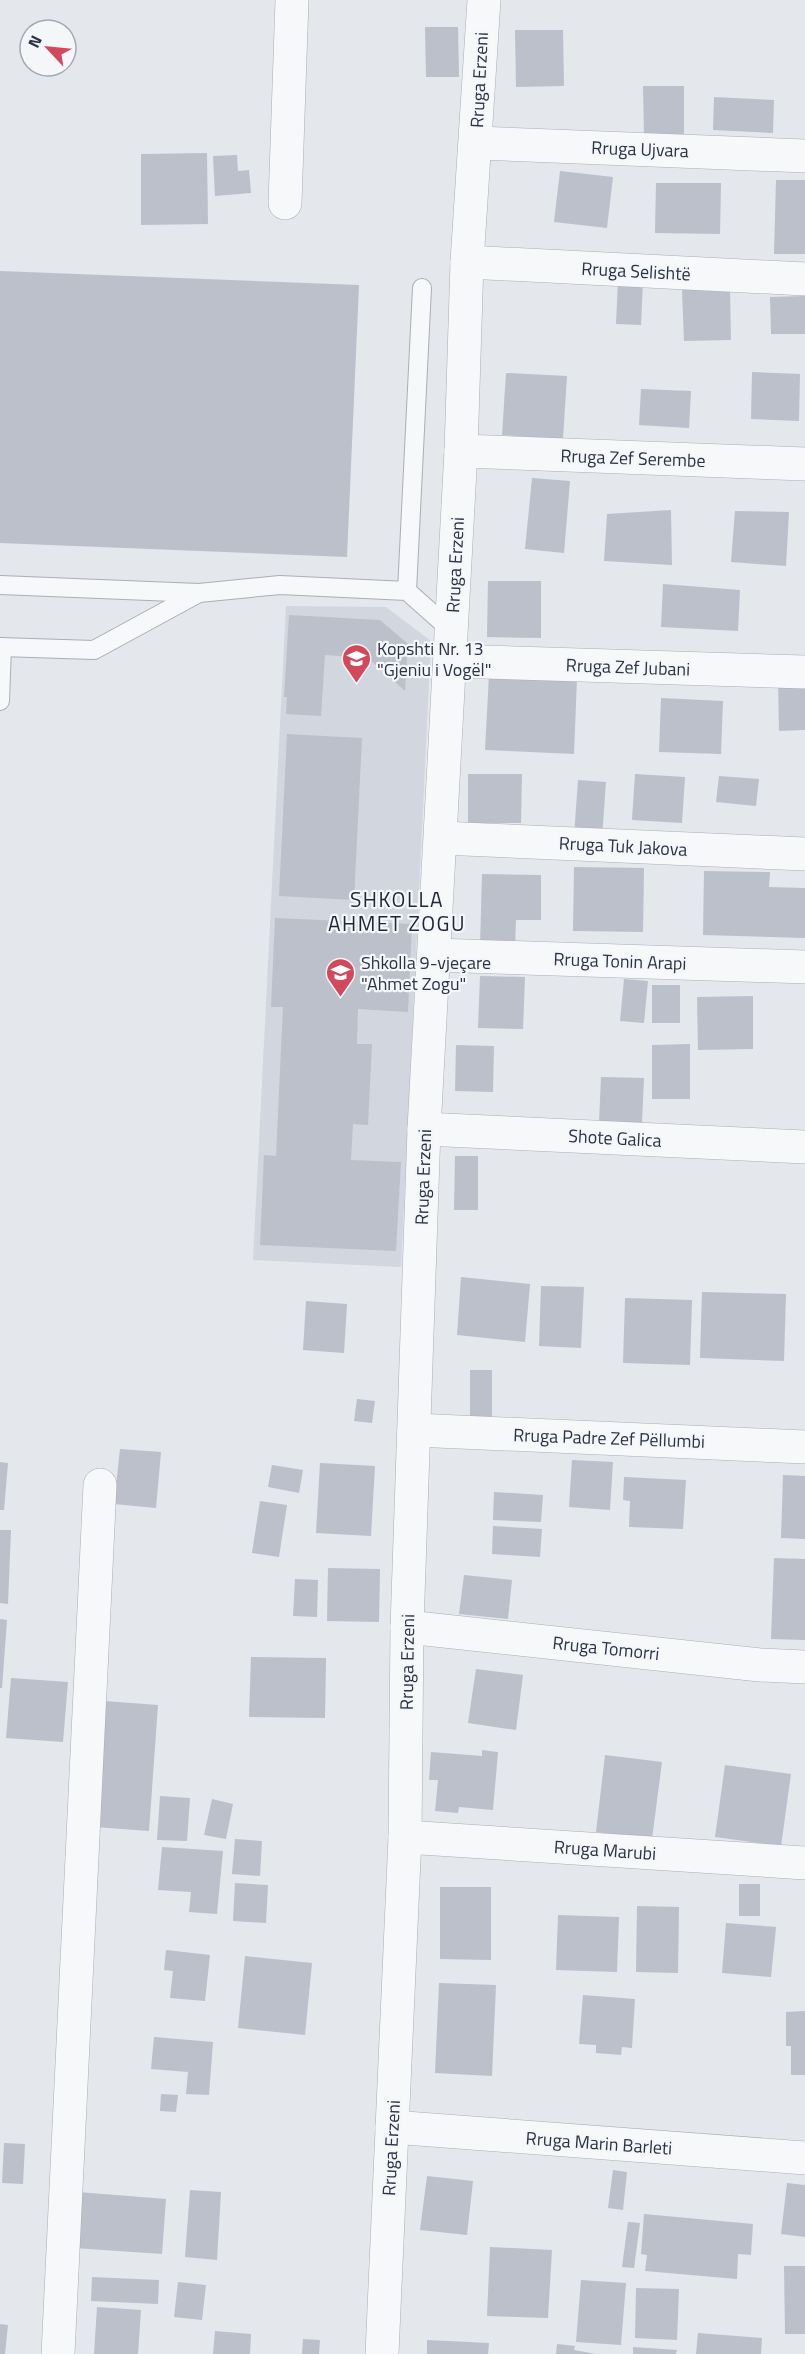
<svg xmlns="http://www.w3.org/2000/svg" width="805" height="2354" font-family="'Titillium Web',sans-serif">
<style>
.built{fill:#d2d6de}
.building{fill:#bbc0ca}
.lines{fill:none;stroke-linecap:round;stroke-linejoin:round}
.service-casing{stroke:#a9aeb7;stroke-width:20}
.minor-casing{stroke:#a9aeb7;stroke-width:34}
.tertiary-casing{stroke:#a9aeb7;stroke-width:34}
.service{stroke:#f7f8fa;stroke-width:18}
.minor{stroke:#f7f8fa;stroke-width:33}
.tertiary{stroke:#f7f8fa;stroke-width:33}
.labels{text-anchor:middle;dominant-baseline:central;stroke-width:4.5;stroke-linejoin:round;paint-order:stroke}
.street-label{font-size:18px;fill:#2b3445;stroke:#f4f6f9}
.poi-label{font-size:18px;fill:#2b3445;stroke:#f4f6f9;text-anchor:start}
.quarter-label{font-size:21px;letter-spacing:1.5px;fill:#1d2536;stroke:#f4f6f9}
</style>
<rect width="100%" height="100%" fill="#e4e7ec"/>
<path class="built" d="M286 606 386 607 431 641 401 1267 253 1260Z"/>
<g class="building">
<path d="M425 27H458L459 77H426Z"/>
<path d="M515 30H563L564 86 516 87Z"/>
<path d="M643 86H684V134L644 135Z"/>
<path d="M714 97 774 100 773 133 713 130Z"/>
<path d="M207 153 208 224 141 225V154Z"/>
<path d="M237 155 238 171 249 170 251 193 215 196 213 156Z"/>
<path d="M560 171 613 177 607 228 554 222Z"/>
<path d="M776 180H805V254H774Z"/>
<path d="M656 183H721L720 234 655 233Z"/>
<path d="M0 271 359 285 347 557 0 543Z"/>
<path d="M618 281 643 282 641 325 616 324Z"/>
<path d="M730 289 731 340 684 341 682 290Z"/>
<path d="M805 296V334H771L770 297Z"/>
<path d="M752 372 800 374 799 421 751 419Z"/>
<path d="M506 373 567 376 563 439 502 435Z"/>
<path d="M641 389 691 391 689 428 639 425Z"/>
<path d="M532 478 570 481 564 553 525 549Z"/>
<path d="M671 510 672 565 604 561 607 514Z"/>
<path d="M735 511 789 512 786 566 731 562Z"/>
<path d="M488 581H541V638L487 637Z"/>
<path d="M663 584 740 590 738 631 661 627Z"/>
<path d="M289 615 380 620 408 644 405 691 368 658 325 655 321 716 286 714 287 697H284Z"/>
<path d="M489 675 577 678 574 754 485 750Z"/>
<path d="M805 676V730L779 731 778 677Z"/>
<path d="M661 698 723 701 721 754 659 752Z"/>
<path d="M287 734 362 738 354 900 279 896Z"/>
<path d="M468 774H522L521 823H468Z"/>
<path d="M635 774 685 777 682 823 632 820Z"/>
<path d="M719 776 759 779 756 806 716 802Z"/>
<path d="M578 780 606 782 602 838 574 836Z"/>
<path d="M574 867 644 868 643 932 573 931Z"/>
<path d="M704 871 770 872 769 887 805 888V938L703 935Z"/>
<path d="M482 874 541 875V920H516L515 947 480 946Z"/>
<path d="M275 918 412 924 408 1012 358 1009 357 1044H372L368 1125 353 1124 351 1160 401 1162 396 1251 260 1245 264 1155 276 1156 283 1007H271Z"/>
<path d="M480 976 525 977 523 1029 478 1028Z"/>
<path d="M624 979 648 981 644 1023 620 1021Z"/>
<rect x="652" y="985" width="28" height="38"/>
<path d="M753 996V1049L698 1050 697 997Z"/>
<path d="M690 1044V1099H652V1045Z"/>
<path d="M456 1045 494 1046 493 1092 455 1091Z"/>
<path d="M601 1077 644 1078 642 1124 599 1123Z"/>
<path d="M455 1156H478V1210H454Z"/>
<path d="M461 1277 530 1284 525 1342 457 1335Z"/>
<path d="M541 1286 584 1287 581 1348 539 1346Z"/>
<path d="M702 1292 786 1294 784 1361 700 1358Z"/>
<path d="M625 1298 692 1300 690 1365 623 1363Z"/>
<path d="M306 1301 347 1304 344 1353 303 1350Z"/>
<rect x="470" y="1370" width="22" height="48"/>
<path d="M357 1399 375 1401 372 1423 354 1421Z"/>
<path d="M120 1449 161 1452 156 1508 114 1504Z"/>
<path d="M572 1460 613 1462 610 1510 569 1507Z"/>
<path d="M0 1462 8 1463 4 1510H0Z"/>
<path d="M320 1463 375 1466 371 1536 316 1533Z"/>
<path d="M272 1465 303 1470 299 1493 268 1487Z"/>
<path d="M783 1475 805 1476V1539L781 1538Z"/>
<path d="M624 1477 686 1480 683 1529 629 1527 630 1501 623 1500Z"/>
<path d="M494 1492 543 1495 541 1522 493 1520Z"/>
<path d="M260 1501 287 1505 279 1557 252 1553Z"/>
<path d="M493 1526 542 1529 540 1557 492 1554Z"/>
<path d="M0 1530H11L8 1604 0 1603Z"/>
<path d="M774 1558 805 1559V1640L771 1639Z"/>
<path d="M328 1568 380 1569 379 1622 327 1621Z"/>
<path d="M464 1575 512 1580 508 1619 459 1614Z"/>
<path d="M295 1579 318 1580 317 1617 293 1616Z"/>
<path d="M0 1619 7 1620 2 1688H0Z"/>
<path d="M251 1657 326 1658 325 1718 249 1717Z"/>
<path d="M476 1669 523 1675 516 1730 468 1723Z"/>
<path d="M11 1678 68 1682 63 1742 6 1738Z"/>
<path d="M104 1701 158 1705 149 1831 95 1827Z"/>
<path d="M482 1750 498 1752 493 1810 459 1807 458 1813 435 1811 438 1780H429L431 1752 482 1756Z"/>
<path d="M605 1755 662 1762 652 1839 596 1832Z"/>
<path d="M725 1765 791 1774 781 1846 715 1837Z"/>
<path d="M160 1796 190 1798 187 1841 157 1840Z"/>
<path d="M212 1799 233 1804 226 1839 204 1835Z"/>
<path d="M235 1839 262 1841 260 1876 232 1874Z"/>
<path d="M162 1847 223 1851 217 1914 189 1912 191 1892 158 1890Z"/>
<path d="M235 1883 268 1885 266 1923 233 1921Z"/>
<rect x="739" y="1884" width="21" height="32"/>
<path d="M440 1887H491V1960L440 1959Z"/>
<path d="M637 1906 679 1907 678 1973 636 1972Z"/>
<path d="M558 1915 619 1917 617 1972 556 1970Z"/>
<path d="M726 1923 776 1927 771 1977 722 1973Z"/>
<path d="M166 1950 210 1955 205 2001 170 1998 173 1971 164 1970Z"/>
<path d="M245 1956 312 1963 305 2035 238 2028Z"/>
<path d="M439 1983 496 1985 492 2076 435 2073Z"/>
<path d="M583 1995 635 1999 632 2048 622 2047 621 2055 596 2053V2045L579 2044Z"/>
<path d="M805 2011V2075H791V2046H786V2012Z"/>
<path d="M154 2037 213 2042 209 2095 186 2094 188 2072 151 2069Z"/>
<path d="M161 2094 178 2095 176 2112 160 2111Z"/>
<path d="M4 2143 25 2144 23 2184 2 2183Z"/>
<path d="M613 2170 627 2172 623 2210 608 2208Z"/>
<path d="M427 2176 473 2181 467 2235 420 2230Z"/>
<path d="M787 2183 805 2185V2237L781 2234Z"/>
<path d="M190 2190 221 2192 217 2260 185 2257Z"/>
<path d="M78 2192 166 2199 162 2254 74 2248Z"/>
<path d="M644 2214 753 2224 751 2255 738 2254 737 2279 645 2271 647 2255 641 2254Z"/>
<path d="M628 2222 640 2223 634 2268 622 2267Z"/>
<path d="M490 2247 552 2250 548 2318 487 2316Z"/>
<path d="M784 2266H805V2334H785Z"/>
<path d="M92 2277 159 2280 158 2304 91 2301Z"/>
<path d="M581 2280 626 2283 621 2345 576 2342Z"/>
<path d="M178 2282 206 2285 202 2320 174 2317Z"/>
<path d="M636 2288 679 2289 677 2340 635 2338Z"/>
<path d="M97 2307 141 2310 138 2354H94Z"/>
<path d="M0 2324 8 2325 5 2354H0Z"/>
<path d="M215 2331 251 2334 250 2354H213Z"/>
<path d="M698 2333 762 2338 761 2354H696Z"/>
<path d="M303 2339 320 2340 319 2354H302Z"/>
<path d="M427 2340 489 2343 488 2354H427Z"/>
<path d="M557 2344 575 2346 574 2350 596 2354H556Z"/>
<path d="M633 2347 677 2350 676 2354H633Z"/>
</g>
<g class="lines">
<defs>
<g id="service">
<path d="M0 585 199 593 280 585 407 591 452 631"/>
<path d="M407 591 422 288"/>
<path d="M0 647 94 650 197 594"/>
<path d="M0 701 2 647"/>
</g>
<g id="minor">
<path d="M476 143 805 156"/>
<path d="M285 203 292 0"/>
<path d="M467 262 805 279"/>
<path d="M461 451 805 464"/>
<path d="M450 661 805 672"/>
<path d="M441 838 805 854"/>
<path d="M435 955 805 967"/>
<path d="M424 1129 805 1147"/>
<path d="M414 1430 805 1447"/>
<path d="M407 1627 760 1665 805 1667"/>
<path d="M405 1837 805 1863"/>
<path d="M392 2127 805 2158"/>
<path d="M58 2354 100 1485"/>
</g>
<path id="tertiary" d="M382 2354 405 1837 407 1627 424 1129 461 451 467 262 484 0"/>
</defs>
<use href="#service" class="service-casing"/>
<use href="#minor" class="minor-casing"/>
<use href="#tertiary" class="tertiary-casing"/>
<use href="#service" class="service"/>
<use href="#minor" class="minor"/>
<use href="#tertiary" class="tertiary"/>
</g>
<defs>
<symbol id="school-pin" viewBox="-11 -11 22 30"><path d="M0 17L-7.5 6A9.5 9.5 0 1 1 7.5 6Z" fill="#d1495b" stroke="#f4f6f9"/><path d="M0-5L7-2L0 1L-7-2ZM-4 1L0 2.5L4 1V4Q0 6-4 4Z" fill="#fff"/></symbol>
</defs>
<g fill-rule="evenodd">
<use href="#school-pin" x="340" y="642" width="33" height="45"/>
<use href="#school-pin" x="324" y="956" width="33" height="45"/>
</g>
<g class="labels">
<g class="street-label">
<text transform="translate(479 80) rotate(-87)">Rruga Erzeni</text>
<text transform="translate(640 149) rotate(2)">Rruga Ujvara</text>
<text transform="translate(636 271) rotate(3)">Rruga Selishtë</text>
<text transform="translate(633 458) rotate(2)">Rruga Zef Serembe</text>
<text transform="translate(455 565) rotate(-87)">Rruga Erzeni</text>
<text transform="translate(628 667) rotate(2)">Rruga Zef Jubani</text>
<text transform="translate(623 846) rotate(3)">Rruga Tuk Jakova</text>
<text transform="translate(620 961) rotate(2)">Rruga Tonin Arapi</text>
<text transform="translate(615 1138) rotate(3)">Shote Galica</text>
<text transform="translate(423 1177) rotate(-88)">Rruga Erzeni</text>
<text transform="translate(609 1438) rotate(2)">Rruga Padre Zef Pëllumbi</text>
<text transform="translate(606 1648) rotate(6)">Rruga Tomorri</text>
<text transform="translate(407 1662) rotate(-89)">Rruga Erzeni</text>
<text transform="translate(605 1850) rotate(4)">Rruga Marubi</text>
<text transform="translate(599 2143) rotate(4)">Rruga Marin Barleti</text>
<text transform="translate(391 2148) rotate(-87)">Rruga Erzeni</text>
</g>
<g class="poi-label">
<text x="377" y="648">Kopshti Nr. 13<tspan x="377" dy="21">"Gjeniu i Vogël"</tspan></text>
<text x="361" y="962">Shkolla 9-vjeçare<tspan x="361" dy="21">"Ahmet Zogu"</tspan></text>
</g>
<g class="quarter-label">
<text x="397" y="899">SHKOLLA<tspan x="397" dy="24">AHMET ZOGU</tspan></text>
</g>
</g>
<g transform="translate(48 48) rotate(296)"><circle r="28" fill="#f4f6f9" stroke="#a4a8b1" stroke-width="1.5"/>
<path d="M0-4.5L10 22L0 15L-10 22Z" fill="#d1495b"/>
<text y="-9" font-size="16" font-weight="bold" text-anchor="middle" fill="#2b3445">N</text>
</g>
</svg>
